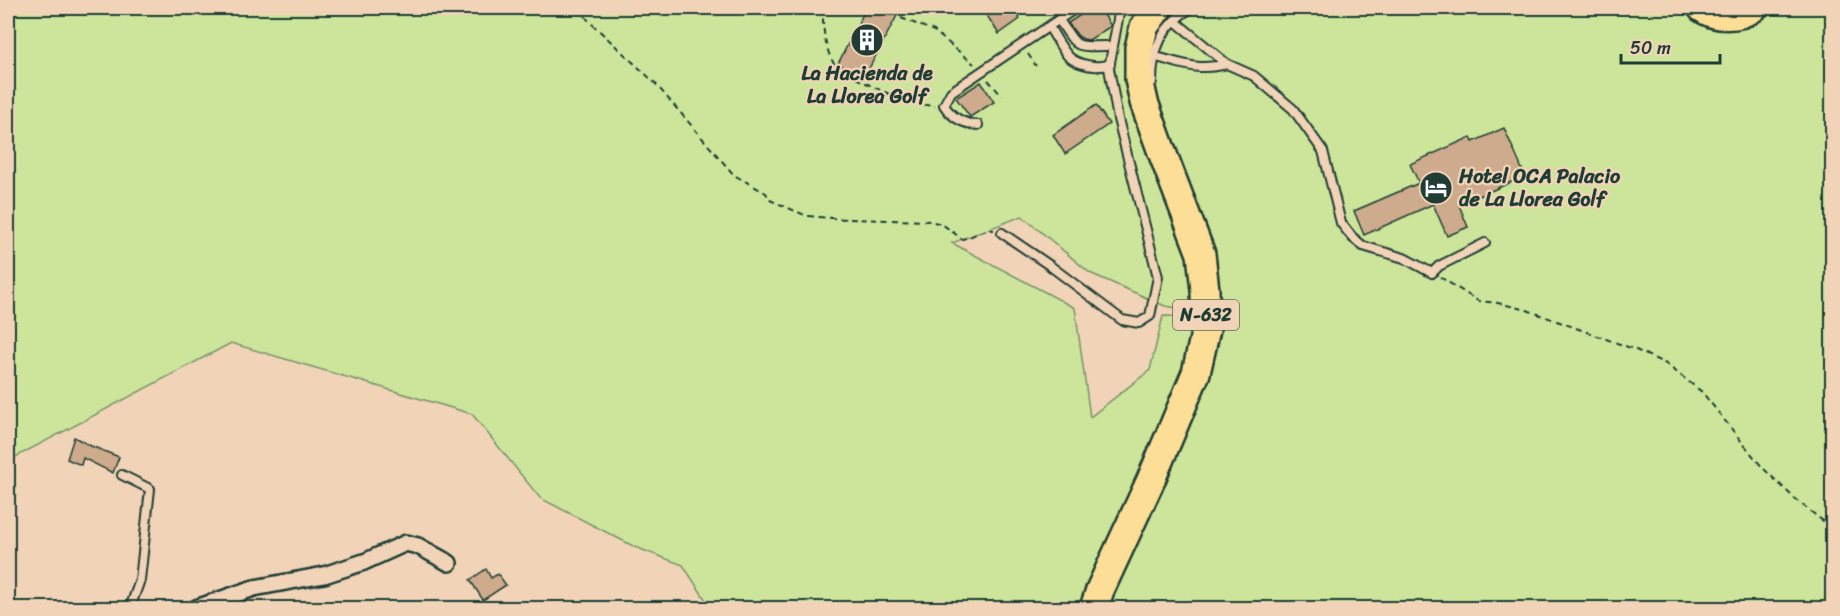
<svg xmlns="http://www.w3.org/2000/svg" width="1840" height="616" font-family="Sriracha,sans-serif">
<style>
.green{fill:#cce59b;stroke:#769168;stroke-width:1.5;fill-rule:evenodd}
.building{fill:#ceab8c;stroke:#1f3d34;stroke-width:1.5}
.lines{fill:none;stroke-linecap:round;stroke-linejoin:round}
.lane-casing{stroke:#1f3d34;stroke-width:12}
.street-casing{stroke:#1f3d34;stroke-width:20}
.highway-casing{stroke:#1f3d34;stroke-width:32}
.path{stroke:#1f3d34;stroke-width:2;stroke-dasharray:6 4.5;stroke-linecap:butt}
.lane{stroke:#f1d4b7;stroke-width:8}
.street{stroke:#f1d4b7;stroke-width:15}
.highway{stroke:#fdde96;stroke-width:27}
.labels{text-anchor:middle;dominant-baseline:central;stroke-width:4.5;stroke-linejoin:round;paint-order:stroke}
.shield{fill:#f1d4b7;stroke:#5e6a5b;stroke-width:1.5}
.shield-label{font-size:18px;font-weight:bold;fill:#1f3d34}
.poi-label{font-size:20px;font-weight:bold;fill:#1f3d34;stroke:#f1d4b7}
</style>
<rect width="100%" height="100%" fill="#f1d4b7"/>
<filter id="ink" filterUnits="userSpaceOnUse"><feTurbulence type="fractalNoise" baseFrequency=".0167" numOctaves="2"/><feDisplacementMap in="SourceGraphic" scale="12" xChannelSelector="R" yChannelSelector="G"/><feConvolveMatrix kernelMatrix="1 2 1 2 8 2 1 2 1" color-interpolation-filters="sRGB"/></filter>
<g filter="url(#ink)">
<path class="green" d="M8 8H1832V608H711L683 565 635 547 540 498 472 414 231 343 17 456 8 465ZM1022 216 1090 273 1165 306 1222 315 1206 362 1220 317 1163 316 1150 370 1090 417 1075 308 952 243Z"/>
<g class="building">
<path d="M866 8H901L864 78 838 64Z"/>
<path d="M982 8H1013L1020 19 999 34Z"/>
<path d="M1091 8H1100L1111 26 1089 40 1083 39 1078 36 1068 23Z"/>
<path d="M981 82 994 102 970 117 956 98Z"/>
<path d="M1096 105 1109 124 1065 154 1053 135Z"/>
<path d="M1504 128 1525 176 1459 205 1468 227 1447 236 1433 204 1364 235 1354 211 1419 183 1410 164 1471 137 1473 142Z"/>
<path d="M74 437 91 446 119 457 113 473 83 458 81 465 67 459Z"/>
<path d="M486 569 491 578 498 574 506 585 483 600 470 580Z"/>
</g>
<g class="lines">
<defs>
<g id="lane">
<path d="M1059 20C1078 47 1072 47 1106 46"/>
<path d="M1175 21 1227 64 1254 76 1293 109 1323 151 1341 223 1352 237 1363 246 1404 258 1432 273 1439 266 1485 243"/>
<path d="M1049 27C1055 36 1061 48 1068 56 1077 65 1098 69 1110 64"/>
<path d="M1160 58C1186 65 1200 71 1227 64"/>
<path d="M1152 82C1152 49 1162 25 1191 8"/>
<path d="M978 125C964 124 952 118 944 105L951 92 1076 8"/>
<path d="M1002 233 1049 265 1122 320 1139 323 1150 316 1158 277 1118 119 1109 68 1120 8"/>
<path d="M122 475 150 489 140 580 130 608"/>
</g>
<path id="street" d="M196 608 254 588 324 575 364 562 406 543 418 546 449 563"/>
<g id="highway">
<path d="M1702 8C1715 18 1739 18 1753 8"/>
<path d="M1094 608 1100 590 1150 482 1196 373 1206 329 1205 290 1201 254 1162 152 1144 102 1139 79V48L1144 27 1158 8"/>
</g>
</defs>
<use href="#lane" class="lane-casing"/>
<use href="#street" class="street-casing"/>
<use href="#highway" class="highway-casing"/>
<g class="path">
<path d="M578 8 590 22 654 82 734 175 766 193 770 200 807 216 845 219 930 221 942 224 962 239C974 237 983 228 994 230"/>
<path d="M823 8C822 24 825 58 839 69 844 73 851 75 856 78 879 90 908 104 935 106"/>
<path d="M901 18 934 31 974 64"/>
<path d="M1028 54 1036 66"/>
<path d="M988 80 1002 96"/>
<path d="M1440 277 1478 301 1498 303 1527 310 1636 350 1666 364 1702 392 1762 467 1796 500 1832 528"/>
</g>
<use href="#lane" class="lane"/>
<use href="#street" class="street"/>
<use href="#highway" class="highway"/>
</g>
</g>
<defs>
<symbol id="building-disc" viewBox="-11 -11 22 22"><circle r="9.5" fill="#1f3d34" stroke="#f1d4b7"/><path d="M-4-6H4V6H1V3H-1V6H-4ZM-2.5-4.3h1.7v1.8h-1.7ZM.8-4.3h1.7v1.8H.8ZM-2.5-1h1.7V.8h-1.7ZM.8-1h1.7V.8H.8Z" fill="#fff"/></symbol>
<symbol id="hotel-disc" viewBox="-11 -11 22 22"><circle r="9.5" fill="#1f3d34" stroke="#f1d4b7"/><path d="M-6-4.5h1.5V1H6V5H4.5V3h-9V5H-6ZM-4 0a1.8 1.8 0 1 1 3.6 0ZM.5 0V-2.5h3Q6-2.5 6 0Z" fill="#fff"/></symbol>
</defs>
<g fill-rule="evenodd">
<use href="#building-disc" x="848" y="21" width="38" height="38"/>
<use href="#hotel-disc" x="1417" y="169" width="38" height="38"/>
</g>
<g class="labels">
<rect class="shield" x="1173" y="300" width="66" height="30" rx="4.5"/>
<g class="shield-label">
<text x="1206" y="315">N-632</text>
</g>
<g class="poi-label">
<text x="867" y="73">La Hacienda de<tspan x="867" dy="23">La Llorea Golf</tspan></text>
<text x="1459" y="176" text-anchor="start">Hotel OCA Palacio<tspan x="1459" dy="23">de La Llorea Golf</tspan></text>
</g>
</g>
<rect width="1840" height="616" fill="none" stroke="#f1d4b7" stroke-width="30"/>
<rect x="15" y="15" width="1810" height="586" fill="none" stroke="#1f3d34" stroke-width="2" filter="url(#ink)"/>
<path d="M1621 54v9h99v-9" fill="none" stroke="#1f3d34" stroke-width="3"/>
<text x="1630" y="54" font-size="18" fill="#1f3d34" stroke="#f1d4b7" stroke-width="4.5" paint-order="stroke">50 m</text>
</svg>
